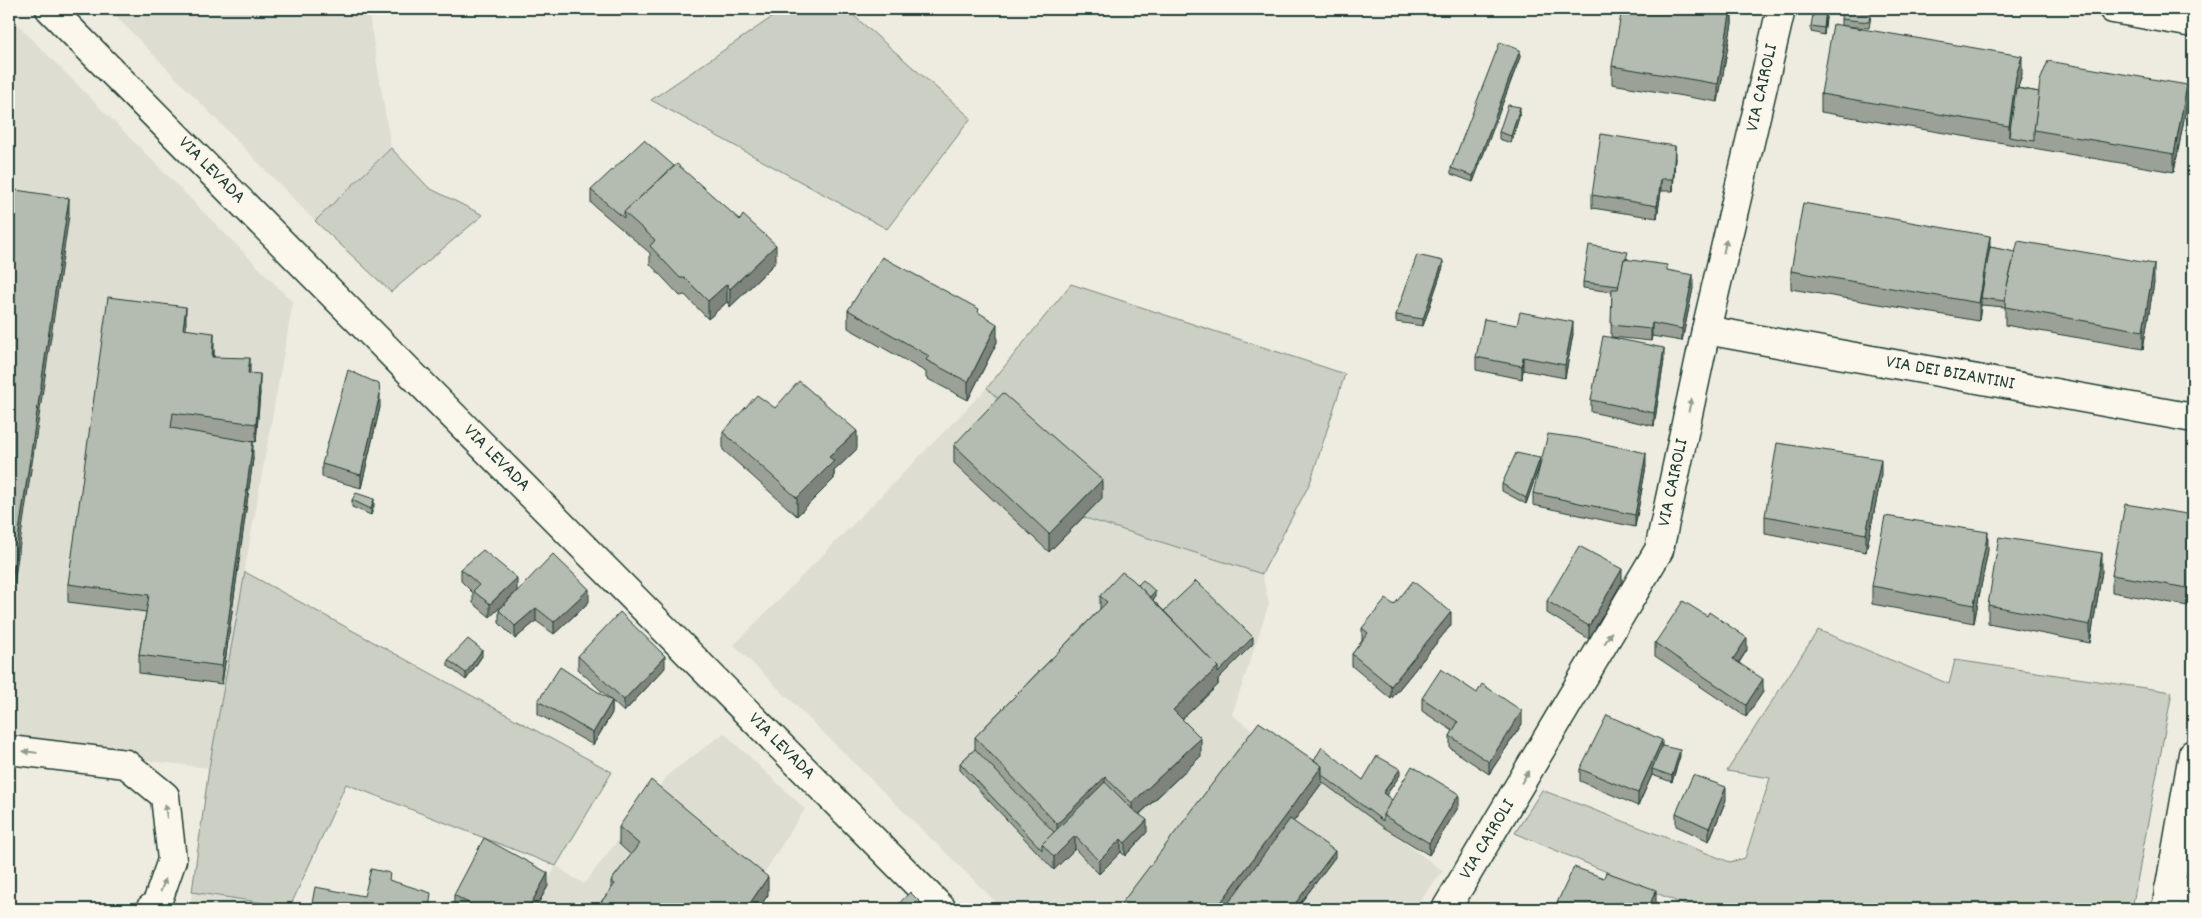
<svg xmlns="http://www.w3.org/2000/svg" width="2202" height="918" font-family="Dekko,sans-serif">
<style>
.built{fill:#ddddd2}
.green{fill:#cbcfc4;stroke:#75867c}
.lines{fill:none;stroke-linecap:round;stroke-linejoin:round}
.minor-casing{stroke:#1f3d34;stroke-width:31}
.major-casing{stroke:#1f3d34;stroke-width:31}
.minor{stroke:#fbf7ec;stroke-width:28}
.major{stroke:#fbf7ec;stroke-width:28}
.wall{fill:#9ba197;stroke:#1f3d34}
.shaded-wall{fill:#7e837b;stroke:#1f3d34}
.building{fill:#b4bbb0;stroke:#1f3d34}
.oneway{fill:#8d9a90}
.labels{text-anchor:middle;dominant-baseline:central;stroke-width:4;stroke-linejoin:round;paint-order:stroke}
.street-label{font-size:19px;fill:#1f3d34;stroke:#fbf7ec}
</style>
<rect width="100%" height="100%" fill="#eeece1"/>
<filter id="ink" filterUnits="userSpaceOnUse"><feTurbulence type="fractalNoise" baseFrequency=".02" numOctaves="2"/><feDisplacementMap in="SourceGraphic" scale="10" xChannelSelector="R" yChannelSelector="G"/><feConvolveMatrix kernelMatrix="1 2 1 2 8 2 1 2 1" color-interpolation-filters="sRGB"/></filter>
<g filter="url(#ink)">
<g class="built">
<path d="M109 9H368L391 148 315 221Z"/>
<path d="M9 16 293 302 209 768 9 744Z"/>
<path d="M987 388 1102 498 1083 518 1262 574 1269 604 1232 715 1443 871 1414 909H1003L734 645Z"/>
<path d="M724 733 805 809 741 909H533L556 866 584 884 669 774Z"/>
<path d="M192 892 290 907 302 909H190Z"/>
</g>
<g class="green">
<path d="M784 9H846L971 118 887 229 651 100Z"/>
<path d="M391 148 429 188 483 215 391 292 315 221Z"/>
<path d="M1071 284 1345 374 1310 483 1262 574 1082 517 1101 498 987 388Z"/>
<path d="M245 572 612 772 556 866 346 784 290 907 192 892 209 768Z"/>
<path d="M1818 630 1949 684 1955 660 2172 692 2132 909H1694L1515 833 1542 790 1730 862 1745 858 1770 778 1727 771Z"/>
</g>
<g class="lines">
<defs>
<g id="minor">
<path d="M2113 9 2193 23"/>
<path d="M1706 330 2193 418"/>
<path d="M9 750 126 764 165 796 172 860 157 903 150 909"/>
<path d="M2169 889 2193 893"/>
<path d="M1446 909 1659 550 1706 330 1781 9"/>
<path d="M2166 909 2193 754"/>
</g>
<path id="major" d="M50 9 942 909"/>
</defs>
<use href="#minor" class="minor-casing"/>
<use href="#major" class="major-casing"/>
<use href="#minor" class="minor"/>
<use href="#major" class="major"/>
</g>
<g class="wall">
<path d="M1732 9V23L1718 102 1612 84V66Z"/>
<path d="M1827 9 1824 35 1811 32V26Z"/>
<path d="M1871 16 1869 28 1843 26 2022 74 2018 88 2039 92 2187 103 2174 172 1821 112V94L1841 25V19Z"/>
<path d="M1520 57 1473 182 1451 174V168Z"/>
<path d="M1520 114 1511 143 1499 139V132Z"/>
<path d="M1675 158 1673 191H1661L1657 218 1592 208V195Z"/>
<path d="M591 190 776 262 730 307 727 302 708 319 685 295 680 296 650 264V253L591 203Z"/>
<path d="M1990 247 2154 282 2143 349 2005 325V307L1981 305 1979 321 1791 289V271Z"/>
<path d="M1628 258 1627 260 1667 270 1693 288 1682 341 1652 336 1651 341 1612 337 1664 360 1654 426 1591 412V400L1611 337 1612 292 1583 288V282Z"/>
<path d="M1443 267 1423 326 1396 322V315Z"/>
<path d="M848 310 979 313 997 342 968 400 926 378V372L848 328Z"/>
<path d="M186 325V329L214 350V357L250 373 260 392 256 442 249 441 253 459 222 684 139 673V655L146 612 68 602V584Z"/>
<path d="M1573 334 1565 378 1523 370 1522 379 1476 370V357Z"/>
<path d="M380 407 361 488 322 477V464Z"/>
<path d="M775 408 857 449 834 471V479L797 516 723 450V432Z"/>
<path d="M954 445 1102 498 1049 552 954 463Z"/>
<path d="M1540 464 1526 504 1502 491V484Z"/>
<path d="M1646 466 1635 527 1533 505V493Z"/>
<path d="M1881 477 1866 552 1765 533V516Z"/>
<path d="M352 500 374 506 371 515 352 507Z"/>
<path d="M2193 515V607L2112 592V575Z"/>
<path d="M1988 550 1974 623 1872 604V586Z"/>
<path d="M461 569 517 591 490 617 473 603V593L461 581Z"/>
<path d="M2102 571 2090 643 1988 623V605Z"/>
<path d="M1622 582 1589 639 1547 613V601Z"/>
<path d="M1138 585 1155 597 1153 600 1164 611 1253 644 1218 679V685L1182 719 1201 756 1140 814 1147 832 1125 856 1121 852 1099 874 1075 849 1054 870 960 770V763L975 749V737L1100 609V596Z"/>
<path d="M589 602 554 634 536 621 515 639 499 623V610Z"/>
<path d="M1394 605 1451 625 1391 699 1352 666V654L1362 641V628Z"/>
<path d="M1655 643 1747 650 1739 663 1763 692 1746 717 1655 656Z"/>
<path d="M482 656 466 680 448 666V660Z"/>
<path d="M578 656 665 668 624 712 612 701V713L593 745 538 714V701H612L578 669Z"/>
<path d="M1477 693 1522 724 1489 774 1450 748V736L1453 731 1422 711V698Z"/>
<path d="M1662 746 1680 756 1672 782 1652 775 1638 806 1580 781V769Z"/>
<path d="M1314 760 1363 780 1400 775 1386 795 1392 800 1459 806 1429 855 1383 827 1322 782V783L1293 822 1335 857 1296 909H1121V904Z"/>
<path d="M1726 800 1709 841 1676 826V813Z"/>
<path d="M619 827 768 895 758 909H598V906L611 889V881L631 855 619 844Z"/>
<path d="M548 886 535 909H457L454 908V895Z"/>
</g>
<g class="shaded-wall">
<path d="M1731 9 1732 23 1718 102V84Z"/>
<path d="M1826 9H1827L1824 35V28Z"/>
<path d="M1520 50V57L1473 182V176Z"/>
<path d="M2022 56V74L2016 94 2009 137V126L2016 76Z"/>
<path d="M2187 85V103L2174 172V154Z"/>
<path d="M1520 107V114L1511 143V136Z"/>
<path d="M1675 146V158L1673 191V179Z"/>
<path d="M1661 179V191L1657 218V206Z"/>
<path d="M69 198V216L9 617V599Z"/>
<path d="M1990 236V254L1981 298V305L1979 321V303Z"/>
<path d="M776 245V262L730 307V289Z"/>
<path d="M1443 261V267L1423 326V319Z"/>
<path d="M2154 264V282L2143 349V331Z"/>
<path d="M1693 275V288L1682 341V329Z"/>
<path d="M727 284V302L708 319V301Z"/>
<path d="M186 307V325L183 346V329Z"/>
<path d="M1573 322V334L1565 378V365Z"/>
<path d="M1652 323V336L1651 341V329Z"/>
<path d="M997 324V342L968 400V382Z"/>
<path d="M214 333V350L212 375V357Z"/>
<path d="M1664 348V360L1654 426V413Z"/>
<path d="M1523 357V370L1522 379V366Z"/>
<path d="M250 358V376L248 373Z"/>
<path d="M260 374V392L256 442V424Z"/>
<path d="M380 394V407L361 488V475Z"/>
<path d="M857 431V449L834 471V479L797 516V498L829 457Z"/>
<path d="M253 442V459L222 684V666Z"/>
<path d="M1646 453V466L1635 527V515Z"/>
<path d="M1540 458V464L1526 504V498Z"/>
<path d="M1881 459V477L1866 552V534Z"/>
<path d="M1102 480V498L1049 552V534Z"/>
<path d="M374 499V506L371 515V509Z"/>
<path d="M1988 532V550L1974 623V605Z"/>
<path d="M2102 553V571L2090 643V625Z"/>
<path d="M1622 569V582L1589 639V626Z"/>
<path d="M517 578V591L490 617V604Z"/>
<path d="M589 589V602L554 634V622Z"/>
<path d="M1155 591V597L1145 611V604Z"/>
<path d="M536 608V621L515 639V626Z"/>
<path d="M1451 612V625L1391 699V686Z"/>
<path d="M1253 637V644L1218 679V685L1173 728V710L1218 667Z"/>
<path d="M1747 638V650L1733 671V659Z"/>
<path d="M482 650V656L466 680V673Z"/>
<path d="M665 656V668L624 712V700Z"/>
<path d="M1763 679V692L1746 717V705Z"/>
<path d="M612 701V713L593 745V733Z"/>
<path d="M1522 711V724L1489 774V762Z"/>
<path d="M1201 738V756L1132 821V803Z"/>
<path d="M1662 740V752L1652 769V775L1638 806V793Z"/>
<path d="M1680 750V756L1672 782V776Z"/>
<path d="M1322 766V783L1229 909H1216Z"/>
<path d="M1400 769V775L1383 800V793Z"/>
<path d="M1105 777V795L1057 836V824Z"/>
<path d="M1726 787V800L1709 841V828Z"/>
<path d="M1459 794V806L1429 855V843Z"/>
<path d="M1147 820V832L1125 856V843Z"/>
<path d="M1075 836V849L1054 870V857Z"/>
<path d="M1121 839V852L1099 874V861Z"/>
<path d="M1335 851V857L1296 909H1291Z"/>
<path d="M548 873V886L535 909H528Z"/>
<path d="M768 877V895L758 909H746Z"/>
<path d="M1656 890V903L1653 909H1648Z"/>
</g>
<g class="building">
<path d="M1622 9H1731L1718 84 1612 66Z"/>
<path d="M1814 9H1826L1824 28 1811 26Z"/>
<path d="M1842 9H1871L1869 22 1841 19Z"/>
<path d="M1833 24 2022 56 2016 76 2009 126 1821 94Z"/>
<path d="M1500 42 1520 50 1473 176 1451 168Z"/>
<path d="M2048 61 2187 85 2174 154 2034 130 2040 81Z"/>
<path d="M2016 88 2039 92 2034 130V141L2009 137Z"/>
<path d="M1508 105 1520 107 1511 136 1499 132Z"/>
<path d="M1601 134 1675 146 1673 179H1661L1657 206 1592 195Z"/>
<path d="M644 140 674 166 624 212V218L591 190Z"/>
<path d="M677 164 740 220 743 215 776 245 730 289 727 284 708 301 685 278H680L650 246 655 240 624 212Z"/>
<path d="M9 189 69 198 9 599Z"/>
<path d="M1803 203 1990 236 1979 303 1791 271Z"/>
<path d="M2018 241 2154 264 2143 331 2005 307 2006 290Z"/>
<path d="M1589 245 1628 252 1626 259H1624L1619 286 1583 282Z"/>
<path d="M1990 247 2015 252 2006 290 2005 301 1981 298Z"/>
<path d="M1417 255 1443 261 1423 319 1396 315Z"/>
<path d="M882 257 979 309 978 312 997 324 968 382 926 360 929 356 848 310Z"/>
<path d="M1624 259 1667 265V270L1693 275 1682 329 1652 323 1651 329 1611 325 1612 289H1618Z"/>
<path d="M108 297 186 307 183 329 214 333 212 357 250 358 248 373 260 374 256 424 173 413 171 428 253 442 222 666 139 655 149 595 68 584Z"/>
<path d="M1520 312 1573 322 1565 365 1523 357 1522 366 1476 357 1484 319 1517 325Z"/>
<path d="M1603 336 1664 348 1654 413 1591 400Z"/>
<path d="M348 370 379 384 380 394 361 475 322 464Z"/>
<path d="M799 381 857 431 829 457 834 461 797 498 723 432 757 395 775 408Z"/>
<path d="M1003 393 1102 480 1049 534 954 445Z"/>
<path d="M1548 434 1578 438 1646 453 1635 515 1533 493Z"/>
<path d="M1777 443 1881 459 1866 534 1765 516Z"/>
<path d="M1516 453 1540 458 1526 498 1502 484Z"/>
<path d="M356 493 374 499 371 509 352 500Z"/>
<path d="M2125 504 2193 515V589L2112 575Z"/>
<path d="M1885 516 1988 532 1974 605 1872 586Z"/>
<path d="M1999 537 2102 553 2090 625 1988 605Z"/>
<path d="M1579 546 1622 569 1589 626 1547 601Z"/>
<path d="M483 550 517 578 490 604 473 591 479 585 461 569Z"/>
<path d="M553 554 589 589 554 622 536 608 515 626 499 610Z"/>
<path d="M1122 572 1132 579 1218 667 1173 710 1201 738 1132 803 1105 777 1057 824 975 737 1107 602 1100 596Z"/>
<path d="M1143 580 1155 591 1150 597 1138 585Z"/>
<path d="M1196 581 1253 637 1218 673V667L1164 611Z"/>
<path d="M1413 581 1451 612 1391 686 1352 654 1368 633 1362 628 1386 599 1394 605Z"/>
<path d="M1683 601 1707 616 1709 612 1747 638 1733 659 1763 679 1746 705 1655 643Z"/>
<path d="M620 612 665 656 624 700 578 656Z"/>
<path d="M468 639 482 650 466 673 448 660Z"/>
<path d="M560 667 612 701 593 733 538 701Z"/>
<path d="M1441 669 1477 693 1482 684 1522 711 1489 762 1450 736 1458 722 1422 698Z"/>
<path d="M1607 715 1662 740 1638 793 1580 769Z"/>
<path d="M1259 722 1322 766 1216 909H1128L1121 904Z"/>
<path d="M1662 746 1680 750 1672 776 1652 769Z"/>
<path d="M1322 747 1363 780 1377 756 1400 769 1383 793 1392 800 1383 815V821L1322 775V766L1314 760Z"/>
<path d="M975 749 1054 832 1042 844V850L960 763Z"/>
<path d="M1412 766 1459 794 1429 843 1383 815Z"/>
<path d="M1693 775 1726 787 1709 828 1676 813Z"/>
<path d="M651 780 768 877 746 909H602L598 906 615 884 611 881 639 844 619 827Z"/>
<path d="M1105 782 1132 809 1147 820 1125 843 1121 839 1099 861 1075 836 1054 857 1042 844Z"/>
<path d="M1290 819 1335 851 1291 909H1224Z"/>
<path d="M484 838 548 873 528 909H479L454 895Z"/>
<path d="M1574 867 1604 878 1606 872 1656 890 1648 909H1554Z"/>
<path d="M371 869 390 873 389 880 431 893 429 909H400L390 907V909H311L315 887 364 896Z"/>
<path d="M910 892 927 909H894Z"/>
</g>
<defs><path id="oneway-solid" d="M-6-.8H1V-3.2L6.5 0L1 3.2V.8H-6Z" transform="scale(1.25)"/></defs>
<g class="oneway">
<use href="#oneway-solid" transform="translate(1725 246) rotate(-77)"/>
<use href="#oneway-solid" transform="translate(1690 405) rotate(-78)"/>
<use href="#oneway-solid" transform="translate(1608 638) rotate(-59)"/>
<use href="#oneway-solid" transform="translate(30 752) rotate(-173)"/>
<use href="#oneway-solid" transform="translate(1525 777) rotate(-59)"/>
<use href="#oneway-solid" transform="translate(166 811) rotate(-97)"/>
<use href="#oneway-solid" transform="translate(163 885) rotate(-70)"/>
</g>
</g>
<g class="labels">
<g class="street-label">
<text transform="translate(1763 88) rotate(-77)">VIA CAIROLI</text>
<text transform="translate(211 171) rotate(45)">VIA LEVADA</text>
<text transform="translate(1950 374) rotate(10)">VIA DEI BIZANTINI</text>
<text transform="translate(496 459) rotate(45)">VIA LEVADA</text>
<text transform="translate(1674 483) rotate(-78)">VIA CAIROLI</text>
<text transform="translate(781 747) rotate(45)">VIA LEVADA</text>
<text transform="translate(1488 840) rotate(-59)">VIA CAIROLI</text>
</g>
</g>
<rect width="2202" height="918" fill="none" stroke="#fbf7ec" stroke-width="30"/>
<rect x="15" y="15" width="2172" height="888" fill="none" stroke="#1f3d34" stroke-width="2" filter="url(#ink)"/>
</svg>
